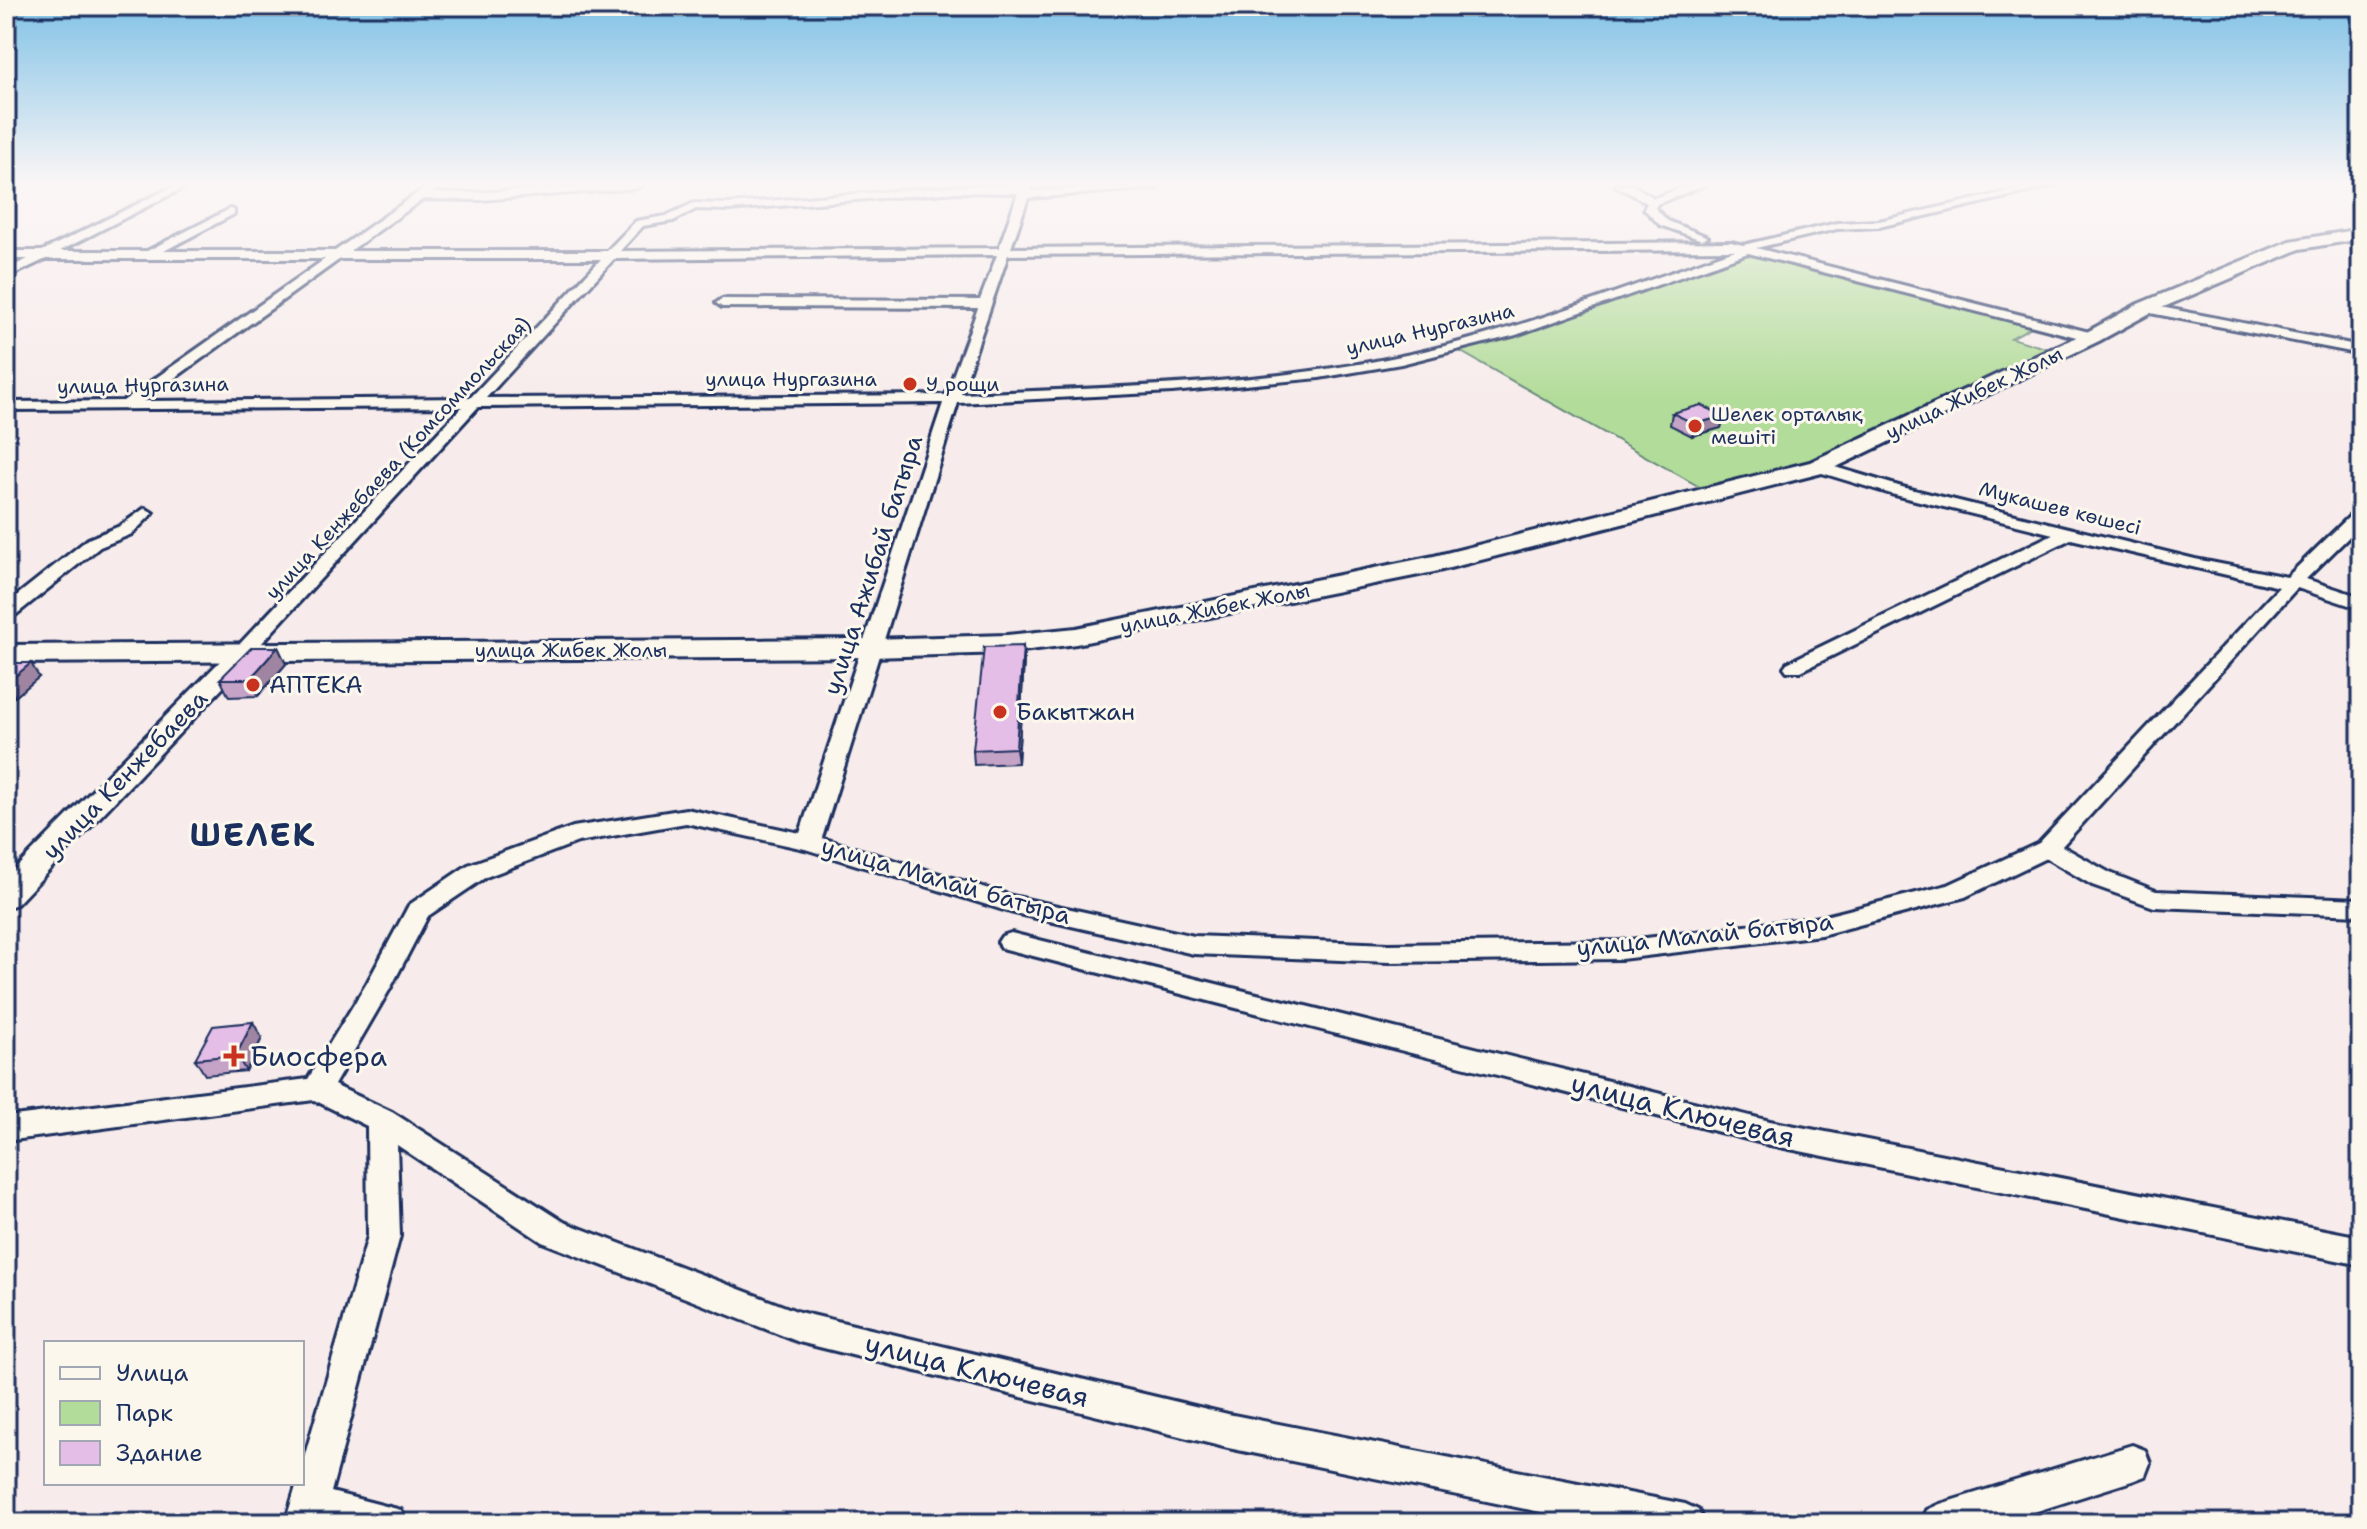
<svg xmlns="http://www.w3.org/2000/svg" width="2367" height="1529" font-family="'Shantell Sans',sans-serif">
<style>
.green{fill:#b2dc99;stroke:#66867c;stroke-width:2}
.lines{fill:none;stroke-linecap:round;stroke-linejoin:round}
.minor-casing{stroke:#1b2f5e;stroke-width:6}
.tertiary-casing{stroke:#1b2f5e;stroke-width:6}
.secondary-casing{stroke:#1b2f5e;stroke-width:6}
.minor{fill:#fbf7ec;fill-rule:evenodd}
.tertiary{fill:#fbf7ec;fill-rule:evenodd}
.secondary{fill:#fbf7ec;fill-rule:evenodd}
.wall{fill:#c5a3c7;stroke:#1b2f5e;stroke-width:2}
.shaded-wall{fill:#a085a2;stroke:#1b2f5e;stroke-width:2}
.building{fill:#e5bee7;stroke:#1b2f5e;stroke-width:2}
.poi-dot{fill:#c8321e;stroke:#fbf7ec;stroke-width:3}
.labels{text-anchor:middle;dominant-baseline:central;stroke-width:6;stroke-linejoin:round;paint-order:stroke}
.far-street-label{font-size:20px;fill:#1b2f5e;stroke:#fbf7ec}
.far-poi-label{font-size:20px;fill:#1b2f5e;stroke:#fbf7ec;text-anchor:start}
.street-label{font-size:24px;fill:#1b2f5e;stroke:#fbf7ec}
.poi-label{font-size:24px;fill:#1b2f5e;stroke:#fbf7ec;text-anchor:start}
.near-poi-label{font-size:28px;fill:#1b2f5e;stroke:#fbf7ec;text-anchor:start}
.near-street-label{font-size:28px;fill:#1b2f5e;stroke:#fbf7ec}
.district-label{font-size:32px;font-weight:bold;letter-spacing:2px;fill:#1b2f5e;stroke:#fbf7ec}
</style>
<rect width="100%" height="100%" fill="#f7eceb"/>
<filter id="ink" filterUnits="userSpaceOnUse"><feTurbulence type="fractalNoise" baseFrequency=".0125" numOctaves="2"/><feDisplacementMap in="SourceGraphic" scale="16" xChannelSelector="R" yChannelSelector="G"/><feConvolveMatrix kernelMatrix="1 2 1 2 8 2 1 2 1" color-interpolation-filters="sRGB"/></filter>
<g filter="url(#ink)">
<path class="green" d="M1750 250 2037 324 2011 338 2049 349 1809 463 1705 490 1456 349Z"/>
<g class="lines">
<defs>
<g id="minor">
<path d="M176 185H189L60 251H147L230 209 234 210V214L164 251H335L429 185H441L432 193C502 194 572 185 643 185L638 188 480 200 423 199 350 251H607L636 221 666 216 694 203 728 204 957 186 1022 185H1032L1030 191 1162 185 1157 188 1028 198 1011 248 1731 242 1743 245 1837 223 1879 221 2038 185H2057L1879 227 1837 229 1756 248 2097 334V340L2092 341 1748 253 1516 335 1401 364 1319 378 1172 392 958 403 822 838 1012 896 1194 936 1389 944 1621 941 1821 917 1948 885 2039 843 2279 587 2071 539 1801 671H1787L1784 667 1787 663 2053 534 1891 494 1812 470V464L1818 462 1902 487 2195 559 2287 577 2355 511 2361 510V525L2306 579 2361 597V609L2297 588 2062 846 2110 873 2156 891 2361 899V915L2154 907 2092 885 2046 858 1965 897 1821 935 1621 959 1389 962 1194 954 1010 912 805 849 686 823 578 842 486 877 428 916 391 987 334 1085 392 1112 564 1222 799 1312 1228 1414 1685 1504 1698 1510 1704 1523H1594L1228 1448 799 1342 542 1242 397 1145 400 1236 331 1492 401 1510 407 1523H285L297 1483H302V1465L368 1236 367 1126 314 1100 6 1141V1117L308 1079 367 983 409 905 468 865 573 827 686 809 800 833 943 403 478 407 250 656H236L233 652 236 648 462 407 6 410V402L123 401 325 259H46L6 278V269L28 259H6V251H42ZM957 192 1018 193 999 248 620 251 643 226 673 221 696 209 728 210ZM1735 250C1625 288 1515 332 1401 356 1257 386 1107 387 961 394L1008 255ZM997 255 980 300 722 299 716 303 722 307 978 308 946 395 486 398 614 259ZM340 259H601L470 398 143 401Z"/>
<path d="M1615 185H1633L1654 198 1690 185H1705L1657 204 1655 208 1668 221 1708 237 1702 240 1660 225 1644 209 1647 203Z"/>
<path d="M2145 304 2361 346V354L2140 311 2139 308Z"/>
<path d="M145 508 153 513 132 534 100 547 13 617 6 619V604L88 539 120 526Z"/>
<path d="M1011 933 1770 1121 2361 1237V1265L1770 1145 1002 948 998 942 1002 936Z"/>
<path d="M2132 1445 2145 1450 2150 1463 2145 1476 2132 1481 1999 1523H1921L1927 1510 1940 1504Z"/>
</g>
<path id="tertiary" d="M243 644 252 647 256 652 252 657 17 904 6 908V878L234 647Z"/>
<path id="secondary" d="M2361 229V239L2300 249 2152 312 2099 341 1826 472 1434 572 1076 644 1007 653 871 657 6 663V645L871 639 1007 635 1076 628 1434 556 1810 462 2085 333 2138 304 2290 241Z"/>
</defs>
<use href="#minor" class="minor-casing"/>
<use href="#tertiary" class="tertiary-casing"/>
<use href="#secondary" class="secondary-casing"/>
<use href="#minor" class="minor"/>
<use href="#tertiary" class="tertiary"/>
<use href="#secondary" class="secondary"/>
</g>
<g class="wall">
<path d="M1672 413 1724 416 1721 428 1692 436 1670 425Z"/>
<path d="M1023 646 1024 660 1018 763 974 765 973 750Z"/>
<path d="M278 647 286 664 258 696 229 697 220 679Z"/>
<path d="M6 663 39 677 15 697H6Z"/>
<path d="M262 1038 246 1071 205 1075 195 1059Z"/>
</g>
<g class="shaded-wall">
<path d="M1724 416 1721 428 1692 436 1695 424Z"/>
<path d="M1023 646 1024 660 1018 763 1016 748Z"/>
<path d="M278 647 286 664 258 696 250 679Z"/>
<path d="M31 663 39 677 15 697 7 683Z"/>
<path d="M253 1022 262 1038 246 1071 236 1055Z"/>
</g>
<g class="building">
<path d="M1701 405 1724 416 1695 424 1672 413Z"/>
<path d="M1023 646 1016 748 973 750 984 647Z"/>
<path d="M252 647H278L250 679H220Z"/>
<path d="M6 663H31L7 683Z"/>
<path d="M253 1022 236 1055 195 1059 213 1026Z"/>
</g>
</g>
<linearGradient id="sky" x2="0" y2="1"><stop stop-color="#81c2e6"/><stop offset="0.46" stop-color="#fbf6f6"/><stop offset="1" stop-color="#fbf6f6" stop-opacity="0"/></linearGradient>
<rect width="2367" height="399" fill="url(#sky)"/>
<g class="poi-dot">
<circle cx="910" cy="384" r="8"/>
<circle cx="1695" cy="426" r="8"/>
<circle cx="253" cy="685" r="8"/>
<circle cx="1000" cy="712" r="8"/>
<path d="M230 1044h8v8h8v8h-8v8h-8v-8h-8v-8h8z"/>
</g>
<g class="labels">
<g class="far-street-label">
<text transform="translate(1430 329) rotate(-13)">улица Нургазина</text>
<text x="791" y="379">улица Нургазина</text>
<text transform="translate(143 385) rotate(-1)">улица Нургазина</text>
<text transform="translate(1974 393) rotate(-25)">улица Жибек Жолы</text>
<text transform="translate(398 458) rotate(-47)">улица Кенжебаева (Комсоммольская)</text>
<text transform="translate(2060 508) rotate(14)">Мукашев көшесі</text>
<text transform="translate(1215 608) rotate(-11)">улица Жибек Жолы</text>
<text x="571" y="650">улица Жибек Жолы</text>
</g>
<g class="far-poi-label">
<text x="926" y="384">У рощи</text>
<text x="1711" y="414">Шелек орталық<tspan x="1711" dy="23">мешіті</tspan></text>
</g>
<g class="street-label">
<text transform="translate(873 565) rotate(-72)">улица Ажибай батыра</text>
<text transform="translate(125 775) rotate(-46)">улица Кенжебаева</text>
<text transform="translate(946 881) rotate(16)">улица Малай батыра</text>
<text transform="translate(1705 935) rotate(-6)">улица Малай батыра</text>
</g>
<g class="poi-label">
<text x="269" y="685">АПТЕКА</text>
<text x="1016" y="712">Бакытжан</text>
</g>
<g class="near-poi-label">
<text x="250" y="1056">Биосфера</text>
</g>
<g class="near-street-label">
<text transform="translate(1683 1110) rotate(14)">улица Ключевая</text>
<text transform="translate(977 1370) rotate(14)">улица Ключевая</text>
</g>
<g class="district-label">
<text x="253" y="834">ШЕЛЕК</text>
</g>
</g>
<rect width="2367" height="1529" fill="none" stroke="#fbf7ec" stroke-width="32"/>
<rect x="16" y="16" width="2335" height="1497" fill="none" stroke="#1b2f5e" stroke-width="3" filter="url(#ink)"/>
<rect x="44" y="1341" width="260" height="144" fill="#fbf7ec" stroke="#a1a7b3" stroke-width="2"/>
<rect x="60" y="1367" width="40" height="12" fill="#fbf7ec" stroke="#a1a7b3" stroke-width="2"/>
<text x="116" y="1381" font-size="24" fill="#1b2f5e">Улица</text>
<rect x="60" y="1401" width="40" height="24" fill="#b2dc99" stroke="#a1a7b3" stroke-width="2"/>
<text x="116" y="1421" font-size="24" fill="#1b2f5e">Парк</text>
<rect x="60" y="1441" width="40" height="24" fill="#e5bee7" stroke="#a1a7b3" stroke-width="2"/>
<text x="116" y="1461" font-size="24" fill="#1b2f5e">Здание</text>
</svg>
